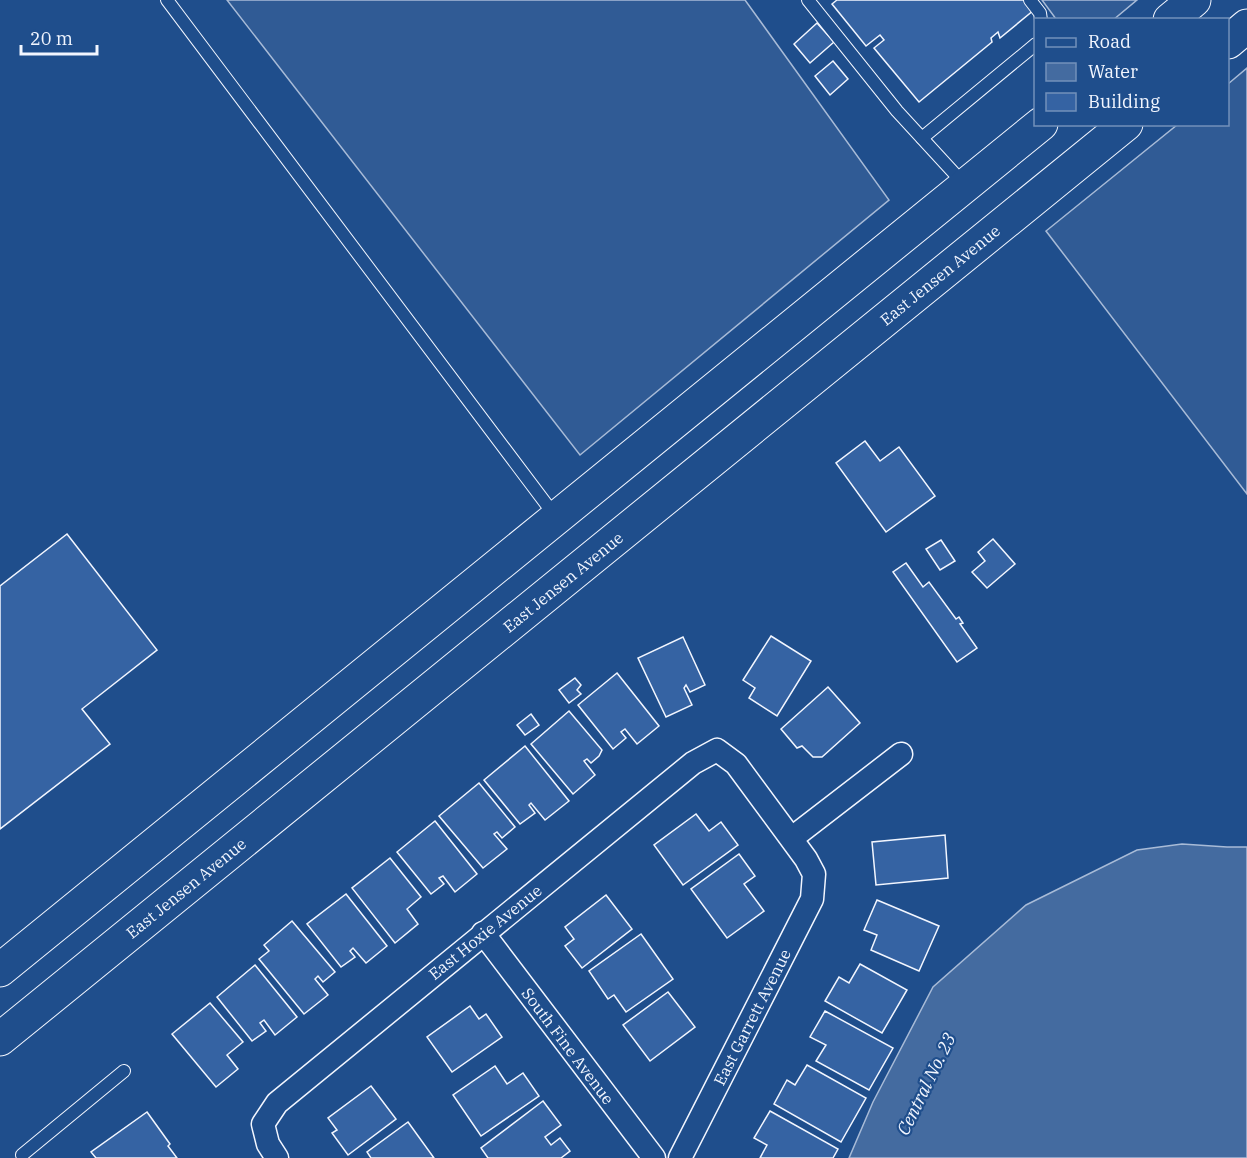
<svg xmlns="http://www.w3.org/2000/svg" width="1247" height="1158" font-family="'IBM Plex Serif',serif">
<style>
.built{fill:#305b95;stroke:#a8bbd7;stroke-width:1.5}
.water{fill:#446ba0;stroke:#a8bbd7;stroke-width:1.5}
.building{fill:#3563a3;stroke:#f2f6ff;stroke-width:1.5}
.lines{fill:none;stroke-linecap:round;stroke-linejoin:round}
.service-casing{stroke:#f2f6ff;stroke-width:14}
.minor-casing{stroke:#f2f6ff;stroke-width:25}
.primary-casing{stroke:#f2f6ff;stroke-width:35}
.service{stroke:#1f4e8c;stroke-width:12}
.minor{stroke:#1f4e8c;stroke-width:22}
.primary{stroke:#1f4e8c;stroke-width:33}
.labels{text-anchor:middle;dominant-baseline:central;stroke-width:4.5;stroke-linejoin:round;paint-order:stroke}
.street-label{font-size:16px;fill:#f2f6ff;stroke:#1f4e8c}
.water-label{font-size:18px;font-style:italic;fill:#f2f6ff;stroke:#1f4e8c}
</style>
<rect width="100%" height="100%" fill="#1f4e8c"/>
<g class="built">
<path d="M227 0H745L889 200 580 455Z"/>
<path d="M1042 0H1137L1113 20 1056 19Z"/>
<path d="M1247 68V494L1046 231 1177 125 1228 124V84Z"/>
</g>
<path class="water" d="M1182 844 1227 847H1247V1158H849L873 1102 933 987 1026 905 1137 850Z"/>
<g class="building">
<path d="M837 0H1025L1034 10 1000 38 998 32 991 38 992 42 919 102 874 48 884 40 880 35 866 46 832 4Z"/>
<path d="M817 23 834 42 810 63 794 44Z"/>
<path d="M833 61 848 79 830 95 815 76Z"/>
<path d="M865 441 880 461 899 447 935 496 886 532 836 463Z"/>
<path d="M67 534 157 650 82 709 110 744 0 829V586Z"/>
<path d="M993 539 1015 564 987 588 972 572 985 561 978 552Z"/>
<path d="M941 540 955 561 940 570 926 549Z"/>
<path d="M906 563 923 587 929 582 956 619 959 617 963 623 960 624 977 648 957 662 893 572Z"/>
<path d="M771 636 811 661 777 716 749 698 755 688 743 680Z"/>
<path d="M683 637 705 685 690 692 686 685 684 688 692 705 666 717 638 658Z"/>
<path d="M617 673 659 726 637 744 625 729 621 732 626 738 613 749 578 705Z"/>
<path d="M575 678 581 685 577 690 581 694 569 703 559 690Z"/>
<path d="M828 687 860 723 822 757H813L802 746 797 748 781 729Z"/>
<path d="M569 711 602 750 599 756 591 763 587 759 584 761 595 775 573 794 531 744Z"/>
<path d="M531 714 539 725 525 735 517 725Z"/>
<path d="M525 746 569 801 545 820 531 803 529 805 535 813 520 824 484 780Z"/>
<path d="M479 783 515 827 502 838 497 832 494 834 507 849 483 868 439 816Z"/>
<path d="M696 814 709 831 721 822 738 845 683 885 654 845Z"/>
<path d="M435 821 477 874 455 892 443 876 439 878 444 884 431 894 397 852Z"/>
<path d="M945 835 948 878 876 885 872 842Z"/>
<path d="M739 854 755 876 744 884 764 911 727 938 691 889Z"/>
<path d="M390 858 421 897 407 909 418 924 395 943 352 888Z"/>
<path d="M346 894 387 946 366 963 353 948 350 951 355 957 341 967 307 924Z"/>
<path d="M606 895 632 929 582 968 565 946 574 939 565 927Z"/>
<path d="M877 900 939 926 919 971 871 950 877 935 864 930Z"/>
<path d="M292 921 335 972 323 982 318 976 315 979 328 995 304 1014 259 959 269 951 264 945Z"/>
<path d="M641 934 673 979 626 1012 614 995 608 999 589 971Z"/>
<path d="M860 964 907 990 882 1033 825 1001 839 977 849 983Z"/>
<path d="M255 965 297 1017 275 1035 264 1020 260 1023 266 1031 252 1041 217 997Z"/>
<path d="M668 992 695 1027 650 1061 623 1025Z"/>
<path d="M210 1003 243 1042 227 1055 238 1069 216 1087 172 1034Z"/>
<path d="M470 1006 479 1019 486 1014 502 1037 452 1072 427 1037Z"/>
<path d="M825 1011 893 1048 869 1090 816 1061 826 1045 810 1037Z"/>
<path d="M807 1065 866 1098 841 1142 774 1104 787 1080 795 1085Z"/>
<path d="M495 1066 507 1084 523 1073 539 1096 481 1136 453 1095Z"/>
<path d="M371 1086 396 1119 348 1155 332 1133 337 1130 328 1118Z"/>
<path d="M543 1101 561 1125 545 1137 551 1145 560 1138 570 1151 561 1158H488L481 1148Z"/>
<path d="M770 1111 838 1149 833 1158H760L767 1145 754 1138Z"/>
<path d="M147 1112 170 1144 168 1146 177 1158H96L91 1152Z"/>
<path d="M408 1122 434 1158H371L367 1152Z"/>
</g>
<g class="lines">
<defs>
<g id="service">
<path d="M167 0 556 517"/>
<path d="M808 0 897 111 965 185"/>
<path d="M1030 0 1040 13 1041 20"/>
<path d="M922 138 1036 44"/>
<path d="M22 1155 124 1071"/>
</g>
<g id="minor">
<path d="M792 838 901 754"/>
<path d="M483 933 654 1158"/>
<path d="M277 1158 268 1144 263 1124 277 1103 693 763 717 750 736 764 806 859 814 874 812 899 680 1158"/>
</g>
<g id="primary">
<path d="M1170 20 1194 0"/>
<path d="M1228 42 1247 26"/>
<path d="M0 970 1041 124"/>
<path d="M0 1039 1126 124"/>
</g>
</defs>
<use href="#service" class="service-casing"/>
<use href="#minor" class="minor-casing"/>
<use href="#primary" class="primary-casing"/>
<use href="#service" class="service"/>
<use href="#minor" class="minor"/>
<use href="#primary" class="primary"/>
</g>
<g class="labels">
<g class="street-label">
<text transform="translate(940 275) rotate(-39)">East Jensen Avenue</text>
<text transform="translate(563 582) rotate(-39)">East Jensen Avenue</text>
<text transform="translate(186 888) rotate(-39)">East Jensen Avenue</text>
<text transform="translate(485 932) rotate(-39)">East Hoxie Avenue</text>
<text transform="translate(752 1017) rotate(-63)">East Garrett Avenue</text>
<text transform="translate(568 1046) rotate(53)">South Fine Avenue</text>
</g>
<g class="water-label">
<text transform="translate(926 1084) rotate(-64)">Central No. 23</text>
</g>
</g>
<rect x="1034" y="18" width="195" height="108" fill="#1f4e8c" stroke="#7391ba" stroke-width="1.5"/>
<rect x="1046" y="38" width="30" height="9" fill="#1f4e8c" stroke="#7391ba" stroke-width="1.5"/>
<text x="1088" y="48" font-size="18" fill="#f2f6ff">Road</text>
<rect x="1046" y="63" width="30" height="18" fill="#446ba0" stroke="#7391ba" stroke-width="1.5"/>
<text x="1088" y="78" font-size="18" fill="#f2f6ff">Water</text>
<rect x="1046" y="93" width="30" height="18" fill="#3563a3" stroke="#7391ba" stroke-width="1.5"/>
<text x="1088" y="108" font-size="18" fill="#f2f6ff">Building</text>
<path d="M21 45v9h76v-9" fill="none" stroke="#f2f6ff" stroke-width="3"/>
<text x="30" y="45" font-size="18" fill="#f2f6ff" stroke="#1f4e8c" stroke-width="4.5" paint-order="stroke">20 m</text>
</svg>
